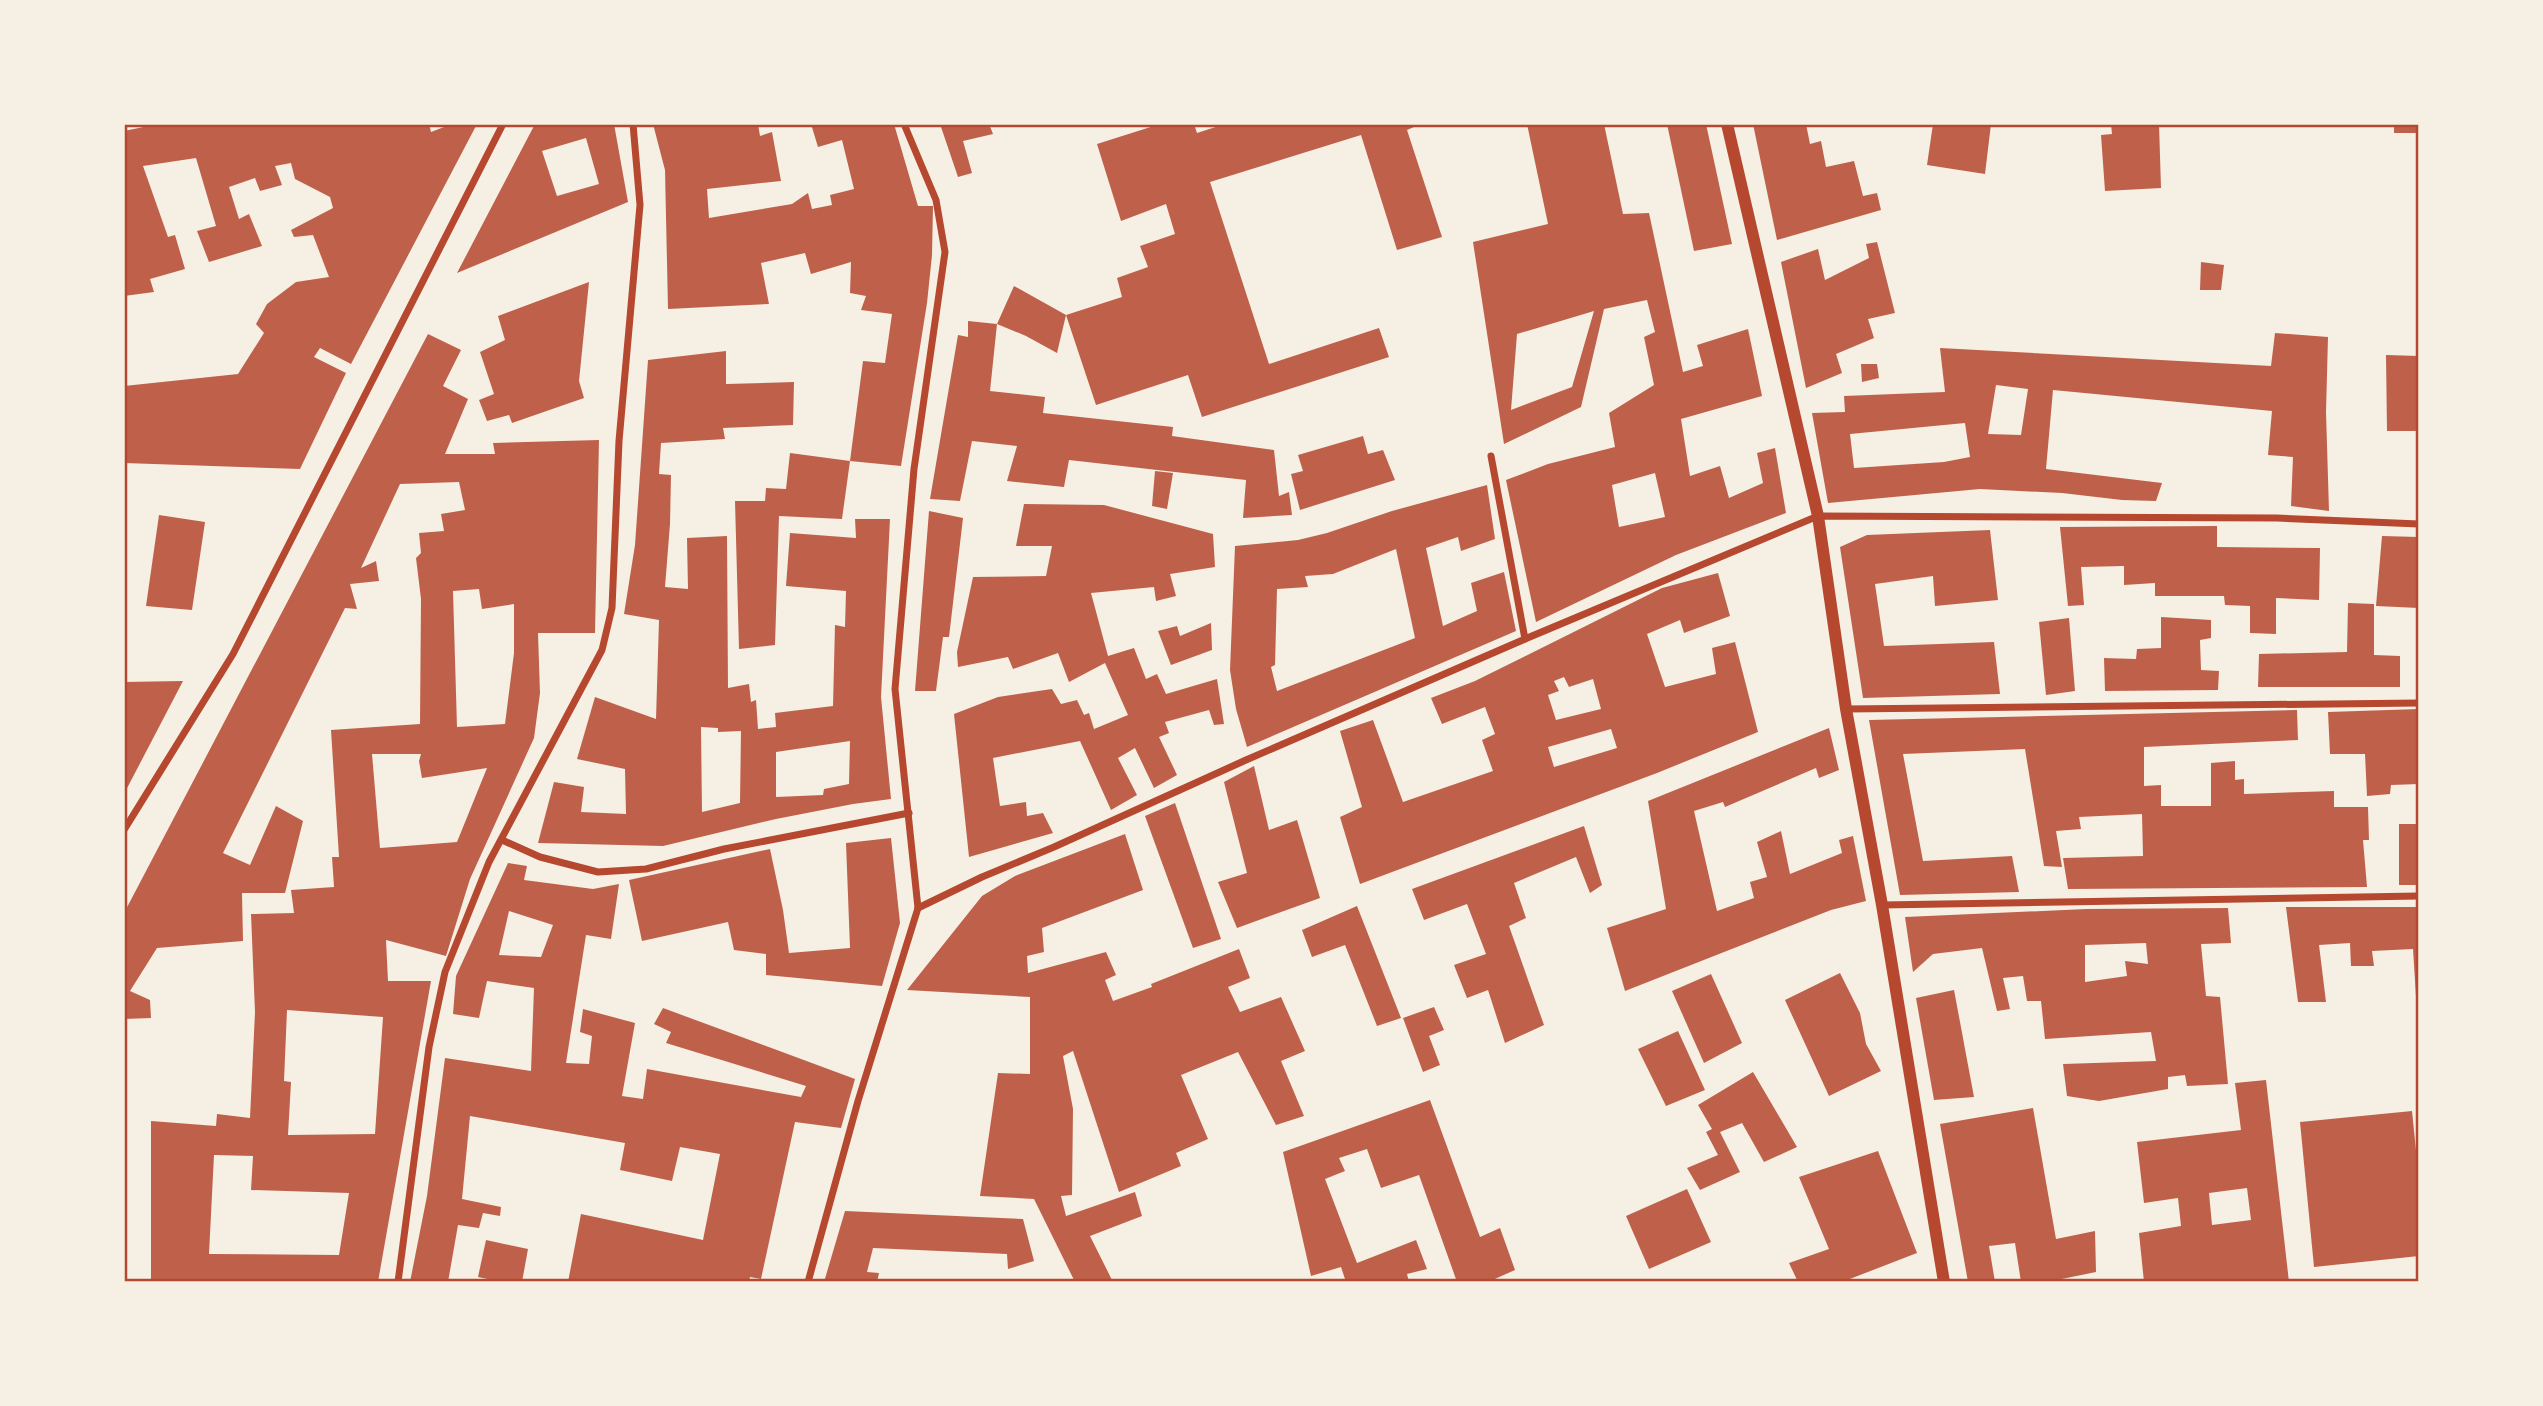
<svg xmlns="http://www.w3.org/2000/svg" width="2543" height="1406" font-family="'Source Serif 4',serif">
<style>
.building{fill:#bf614a;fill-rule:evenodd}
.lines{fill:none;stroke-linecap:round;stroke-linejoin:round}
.minor{stroke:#b5482f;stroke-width:7}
.tertiary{stroke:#b5482f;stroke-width:12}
.neatline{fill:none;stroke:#b5482f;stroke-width:2.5}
</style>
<rect width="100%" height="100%" fill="#f6efe4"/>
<g class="building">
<path d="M158 124H429L431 132 452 124H477L351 364 320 348 314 357 346 373 300 469 124 463V386L238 374 264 333 256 324 267 304 296 282 329 277 313 235 294 237 291 230 333 208 330 197 295 179 291 163 275 166 282 185 260 191 255 178 229 187 239 219 249 214 262 246 209 262 197 231 216 226 196 158 143 166 168 237 175 235 185 269 150 279 154 292 124 296V131Z"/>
<path d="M535 124H614L628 202 457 273ZM586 138 599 184 557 196 542 151Z"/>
<path d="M653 124H758L760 136 772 132 781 181 707 189 709 218 792 204 808 193 812 209 832 205 830 195 854 189 842 140 818 147 811 124H894L918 206H933L932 255 927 303 901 466 850 461 863 361 885 363 892 314 861 310 866 296 850 293 851 262 811 274 805 253 761 263 769 304 668 309 665 170Z"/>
<path d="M940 124H989L993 134 963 141 972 173 958 177Z"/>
<path d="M1160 124H1194L1197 133 1225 124H1421L1407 130 1442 237 1397 250 1361 135 1210 182 1269 364 1379 328 1389 357 1202 417 1188 375 1096 405 1066 315 1122 297 1117 278 1148 267 1140 246 1175 234 1166 204 1121 221 1097 144Z"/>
<path d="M1527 124H1604L1623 214 1649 213 1683 372 1703 366 1697 345 1748 329 1762 396 1681 419 1690 476 1720 466 1729 498 1763 483 1757 453 1775 448 1786 513 1676 555 1536 622 1506 480 1548 464 1615 447 1609 413 1654 385 1644 337 1655 332 1647 300 1604 309 1581 407 1504 444 1473 242 1548 224ZM1594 311 1572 387 1511 410 1517 334ZM1655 473 1665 517 1619 527 1612 485Z"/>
<path d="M1667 124H1706L1732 244 1694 251Z"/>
<path d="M1753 124H1806L1810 144 1821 141 1826 167 1854 161 1863 196 1877 193 1881 210 1777 240Z"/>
<path d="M1933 124H1991L1985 174 1927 165Z"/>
<path d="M2111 124H2159L2161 188 2105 191 2101 135 2112 134Z"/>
<rect x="2394" y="124" width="25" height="9"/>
<path d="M1877 242 1895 313 1868 319 1874 338 1836 354 1842 373 1806 388 1781 262 1818 249 1825 280 1869 258 1866 244Z"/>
<path d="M2201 262 2224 265 2221 290H2200Z"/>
<path d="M589 282 579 381 584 398 512 423 509 415 487 421 479 400 494 394 480 352 505 340 498 316Z"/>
<path d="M1014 286 1066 315 1057 353 1026 336 997 324Z"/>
<path d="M968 321 997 324 990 391 1045 397 1043 413 1173 427 1172 436 1274 450 1279 496 1289 492 1292 515 1243 518 1246 480 1069 460 1064 487 1007 481 1017 446 972 441 960 501 930 499 958 335 968 337Z"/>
<path d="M2275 333 2328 337 2326 412 2329 511 2291 506 2293 457 2268 455 2272 411 2053 390 2046 469 2162 483 2156 501 2122 500 2062 493 1980 489 1828 503 1812 413 1845 412 1844 396 1945 392 1940 348 2271 366ZM1996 385 2028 389 2021 435 1988 434ZM1965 423 1970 457 1944 462 1854 468 1850 434Z"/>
<path d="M428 334 461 350 443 386 468 399 445 454H495L493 443 599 440 595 633H538L540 693 534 738 470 879 446 956 386 940 388 981H431L378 1282H151V1121L216 1126 217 1114 250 1118 255 1012 251 914 294 913 291 890 334 887 332 857H339L331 730 420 724 421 599 416 558 421 553 419 533 444 531 441 514 465 510 459 482 400 484 361 568 376 561 379 581 350 584 357 609 345 608 223 853 250 865 276 806 303 821 285 893H242L243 941 157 948 130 991 150 1000 151 1018 124 1019V913ZM479 589 482 609 514 604V653L505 724 457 727 453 591ZM372 754H421L419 761 422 778 487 768 457 842 380 848ZM287 1010 383 1017 375 1134 288 1135 291 1082 284 1081ZM214 1155 253 1156 251 1190 349 1193 339 1255 209 1254Z"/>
<path d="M726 351V384L794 382 793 425 723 428 725 439 661 443 659 474 671 475 670 524 665 587 688 589 687 538 727 536 728 688 749 684 751 702 756 700 758 729 776 727 775 713 833 706 835 625 845 627 846 591 786 586 790 533 856 538 855 519H890L881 697 891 799 853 804 776 819 663 846 538 843 554 782 584 787 581 812 626 814 625 769 577 759 595 697 656 719 659 620 624 614 635 545 648 360ZM701 727 718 728V732L741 731 740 803 702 812ZM850 741 849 784 824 789 823 795 776 797V752Z"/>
<path d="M2386 355 2419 356V431H2387Z"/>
<path d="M1861 364H1877L1879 378 1862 382Z"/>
<path d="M1363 436 1368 454 1383 450 1395 480 1300 510 1291 474 1303 471 1298 455Z"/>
<path d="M790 453 850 461 842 519 779 516 775 645 739 649 735 501H765L766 488 786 489Z"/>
<path d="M1155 471 1173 473 1167 509 1152 506Z"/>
<path d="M1487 485 1495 539 1461 551 1458 537 1426 548 1443 626 1477 611 1471 583 1504 572 1516 631 1247 747 1236 709 1230 670 1235 546 1298 540 1327 533 1392 511ZM1396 549 1415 638 1277 691 1271 667 1275 665 1277 589 1308 587 1305 576 1333 574Z"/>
<path d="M1024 504 1104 505 1213 534 1215 567 1170 574 1176 596 1156 601 1154 587 1091 593 1108 656 1134 648 1146 679 1157 674 1166 694 1217 679 1224 724 1214 725 1209 710 1165 722 1169 733 1159 737 1177 775 1154 788 1135 748 1118 758 1137 795 1111 810 1080 741 993 758 1000 806 1026 802 1027 816 1043 813 1053 833 969 857 954 714 998 697 1052 689 1061 704 1077 700 1084 715 1089 713 1094 729 1128 715 1105 663 1069 682 1058 653 1013 669 1008 657 958 667 957 652 973 577 1046 576 1052 546H1016Z"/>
<path d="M929 511 963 518 949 637H943L936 691H915Z"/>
<path d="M159 515 205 522 192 610 146 606Z"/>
<path d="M2217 526V547L2320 548 2319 600 2276 598V634L2250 633V606L2225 605 2224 596H2155V583L2124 585V566L2081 567 2084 605 2068 606 2060 527Z"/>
<path d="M1990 530 1998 600 1935 606 1933 576 1875 584 1884 646 1994 642 2000 694 1863 698 1840 547 1867 535Z"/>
<path d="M2382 536 2419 537V608L2376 606Z"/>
<path d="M1718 573 1730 616 1684 633 1680 620 1647 634 1665 687 1716 674 1712 648 1735 642 1758 732 1657 773 1360 884 1340 817 1362 807 1340 731 1373 720 1403 802 1493 771 1482 740 1495 734 1485 707 1442 724 1431 698 1475 681 1662 588ZM1564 677 1569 687 1593 679 1601 709 1556 720 1548 695 1559 691 1554 681ZM1611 729 1617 748 1554 767 1548 747Z"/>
<path d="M2348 603 2374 604V655L2400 656V687H2258L2259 654 2347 652Z"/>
<path d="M2161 617 2211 620V638L2200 640 2201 670 2219 671 2218 690 2105 691 2104 658 2136 659 2137 649 2161 648Z"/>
<path d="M2069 618 2075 691 2046 695 2039 622Z"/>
<path d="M1211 623 1212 650 1171 665 1158 631 1177 626 1180 636Z"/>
<path d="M183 681 124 794V682Z"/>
<path d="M2419 709V784L2391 785 2390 794 2367 796 2365 754H2330L2328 712Z"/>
<path d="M2297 710 2298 740 2144 747V786L2161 785V806H2211V763L2235 761V780L2244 779V794L2334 791V807H2368L2369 840H2363L2367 887 2068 889 2063 858 2143 856 2142 814 2079 817 2081 829 2056 831 2062 867 2044 866 2025 749 1903 754 1923 861 2012 856 2019 892 1900 895 1869 720Z"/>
<path d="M1829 728 1839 770 1819 778 1816 768 1725 807 1723 802 1694 811 1717 911 1754 898 1750 882 1767 877 1757 842 1781 831 1790 874 1842 853 1839 840 1853 836 1866 901 1831 910 1625 991 1607 928 1666 909 1648 801Z"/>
<path d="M1254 766 1269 830 1297 820 1320 898 1237 928 1218 882 1247 873 1224 782Z"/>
<path d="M1175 803 1221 939 1193 948 1145 816Z"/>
<rect x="2399" y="824" width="20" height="61"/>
<path d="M1584 826 1602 885 1590 893 1576 857 1514 883 1526 918 1509 926 1544 1025 1505 1043 1488 990 1467 998 1454 965 1486 954 1467 904 1424 920 1412 889Z"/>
<path d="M1125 834 1143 890 1042 928 1044 952 1027 956 1028 973 1106 952 1116 975 1105 980 1113 1001 1152 987 1151 984 1239 949 1250 978 1228 987 1240 1012 1281 997 1305 1051 1281 1061 1304 1116 1276 1125 1238 1052 1181 1075 1208 1139 1176 1153 1181 1166 1119 1192 1073 1051 1063 1056 1073 1109 1072 1195 1061 1196 1066 1216 1135 1192 1142 1216 1090 1236 1113 1282H1075L1034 1199 980 1196 998 1073 1030 1074V997L907 990 982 896 1015 876Z"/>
<path d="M891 838 900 923 882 986 766 975V954L734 950 728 922 642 941 629 880 770 849 783 910 789 953 850 948 846 843Z"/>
<path d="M508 863 527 866 524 880 593 889 619 884 611 939 586 935 566 1063 589 1064 592 1036 580 1032 583 1009 635 1023 622 1096 643 1099 647 1069 801 1097 806 1086 666 1043 671 1032 654 1024 663 1008 855 1079 841 1128 795 1122 761 1279 750 1277 749 1282H568L581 1214 703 1240 720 1154 680 1147 672 1181 620 1170 625 1143 470 1116 462 1199 501 1207 500 1216 483 1213 479 1228 458 1225 448 1282H410L427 1196 445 1058 531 1071 534 988 487 981 479 1018 453 1014 456 976ZM509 911 553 925 541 957 499 955Z"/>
<path d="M1357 906 1401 1018 1377 1026 1345 945 1312 957 1302 930Z"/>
<path d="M2286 907H2419V1012H2417L2413 949 2372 951 2374 966H2351L2350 943 2319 945 2326 1002H2298Z"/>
<path d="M2228 908 2231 943 2201 944 2206 996 2220 997 2228 1084 2187 1086 2185 1075 2168 1077V1089L2099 1101 2067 1096 2063 1064 2156 1061 2151 1032 2045 1039 2041 1001H2027L2023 976 2003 978 2010 1009 1997 1011 1982 948 1933 954 1913 972 1905 917 2086 909ZM2146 943 2148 964 2125 961 2127 976 2085 982V945Z"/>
<path d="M1840 973 1860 1013 1866 1044 1881 1071 1829 1096 1785 1000Z"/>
<path d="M1711 974 1742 1043 1704 1063 1672 991Z"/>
<path d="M1954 990 1974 1097 1934 1100 1916 998Z"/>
<path d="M1434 1007 1444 1030 1429 1036 1440 1065 1423 1072 1403 1018Z"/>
<path d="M1678 1031 1705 1090 1666 1106 1638 1049Z"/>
<path d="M1753 1072 1797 1147 1764 1162 1742 1123 1720 1132 1740 1172 1700 1190 1687 1168 1718 1155 1706 1132 1712 1129 1698 1105Z"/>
<path d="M2266 1080 2289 1282H2144L2139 1233 2181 1226 2178 1198 2144 1203 2137 1142 2241 1130 2235 1083ZM2247 1188 2251 1220 2212 1225 2209 1193Z"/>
<path d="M1430 1100 1480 1237 1500 1228 1515 1270 1488 1282H1457L1419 1175 1381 1188 1367 1149 1339 1158 1345 1171 1325 1179 1357 1263 1416 1240 1427 1269 1407 1274 1409 1282H1346L1341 1267 1311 1276 1283 1152Z"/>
<path d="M2033 1108 2056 1239 2095 1231 2096 1272 2047 1282H2021L2015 1243 1989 1246 1995 1282H1968L1940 1124Z"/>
<path d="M2412 1111 2419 1180V1256L2314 1267 2300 1122Z"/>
<path d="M1878 1151 1917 1253 1842 1282H1798L1789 1263 1829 1249 1799 1177Z"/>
<path d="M1687 1189 1711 1242 1649 1269 1626 1216Z"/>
<path d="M845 1211 1023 1219 1034 1261 1008 1269 1007 1254 873 1248 867 1272 879 1273 877 1282H824Z"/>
<path d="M486 1240 528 1249 522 1282H502L478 1277Z"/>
</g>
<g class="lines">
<g class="minor">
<path d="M1491 456 1525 639"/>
<path d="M1846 709 2419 703"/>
<path d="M124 830 233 654 503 124"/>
<path d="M502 840 540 857 598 872 646 869 724 849 909 813"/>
<path d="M1882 905 2419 896"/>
<path d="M918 908 982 877 1054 847 1246 760 1525 639 1818 516 2277 518 2419 524"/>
<path d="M398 1282 429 1047 445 972 489 862 602 650 612 608 619 441 640 205 633 124"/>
<path d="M808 1282 858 1101 918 908 895 689 914 469 945 252 936 200 904 124"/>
</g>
<path class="tertiary" d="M1727 124 1818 516 1846 709 1882 905 1944 1282"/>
</g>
<rect width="2543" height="1406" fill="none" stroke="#f6efe4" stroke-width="252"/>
<rect x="126" y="126" width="2291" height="1154" class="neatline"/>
</svg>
